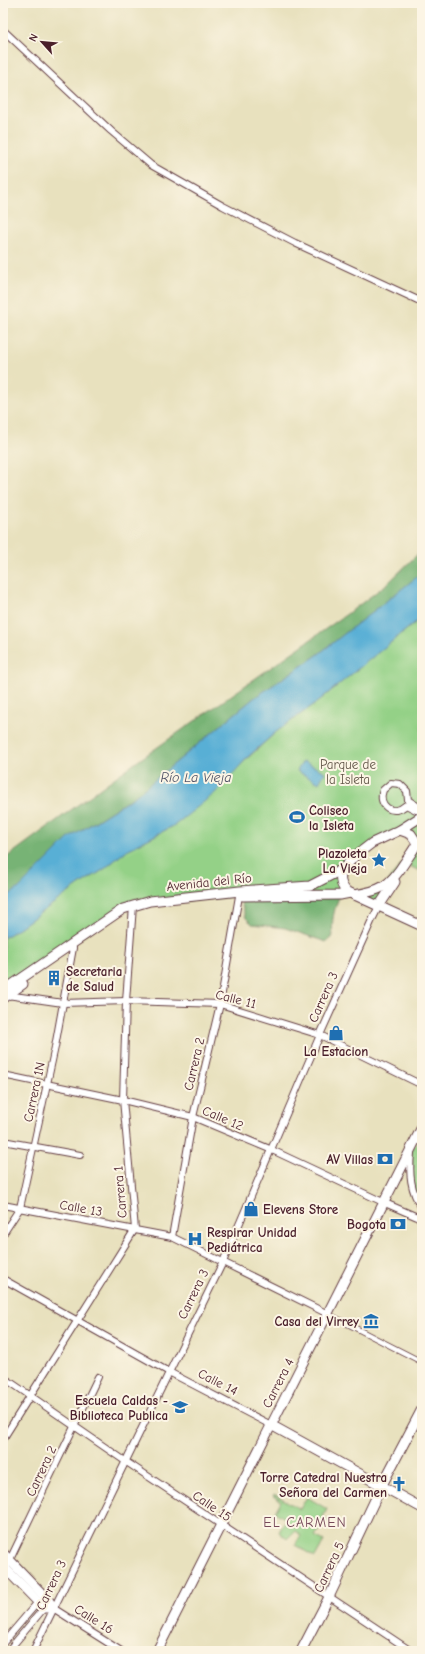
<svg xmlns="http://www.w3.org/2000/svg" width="425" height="1654" font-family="'Comic Neue',sans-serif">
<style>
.green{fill:#94d187;stroke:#6f7859}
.forest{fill:#77b374;stroke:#606950}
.water{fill:#58afd5;stroke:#516780}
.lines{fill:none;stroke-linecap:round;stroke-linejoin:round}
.pedestrian-casing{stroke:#623c41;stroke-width:6}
.minor-casing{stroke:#623c41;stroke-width:8}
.secondary-casing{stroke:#623c41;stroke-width:11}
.pedestrian{stroke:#fff;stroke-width:4.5}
.minor{stroke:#fff;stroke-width:6}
.secondary{stroke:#fff;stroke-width:9}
.labels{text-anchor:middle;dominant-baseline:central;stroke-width:4;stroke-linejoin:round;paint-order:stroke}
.park-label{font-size:13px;fill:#605447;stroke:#fcf5e5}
.poi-label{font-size:13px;font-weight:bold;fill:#4a1f2b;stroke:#fcf5e5;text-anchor:end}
.street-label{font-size:13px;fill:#4a1f2b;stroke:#fcf5e5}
.water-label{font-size:14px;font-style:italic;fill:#4f5166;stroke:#fcf5e5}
.neighbourhood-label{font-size:14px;letter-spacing:1px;fill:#774b5b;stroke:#fcf5e5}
</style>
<rect width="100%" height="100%" fill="#fcf5e5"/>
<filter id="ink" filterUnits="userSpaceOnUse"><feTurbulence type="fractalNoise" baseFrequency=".025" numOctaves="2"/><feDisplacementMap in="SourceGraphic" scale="8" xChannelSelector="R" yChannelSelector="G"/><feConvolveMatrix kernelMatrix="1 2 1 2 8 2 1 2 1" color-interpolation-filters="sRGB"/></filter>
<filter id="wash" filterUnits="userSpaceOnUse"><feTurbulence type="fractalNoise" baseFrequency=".012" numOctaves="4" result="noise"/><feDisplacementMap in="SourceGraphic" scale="16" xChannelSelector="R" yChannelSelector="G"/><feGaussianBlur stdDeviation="0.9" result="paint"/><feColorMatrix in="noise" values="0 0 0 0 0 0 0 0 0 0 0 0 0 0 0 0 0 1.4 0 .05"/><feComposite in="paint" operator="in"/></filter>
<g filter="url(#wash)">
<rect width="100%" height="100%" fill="#e8e1be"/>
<g class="green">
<path d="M422 617V870H418L405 864 379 906 354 895 383 888 415 847 409 832 381 838 341 874 350 893 232 897 161 903 123 909 3 991V938L12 933 82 883 103 870 127 850 175 825 276 732 316 703Z"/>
<path d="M422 1138V1208L414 1193 411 1149Z"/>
<path d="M274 1494 300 1509 307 1497 327 1509 323 1517 328 1520C324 1527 318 1530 315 1536L324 1541 315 1557 295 1545 301 1535 295 1531 287 1539 279 1532 286 1519 275 1512 281 1501 273 1496Z"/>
</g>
<g class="forest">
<path d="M422 550V574L316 656 254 698 134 797 68 839 19 888 3 899V860L125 770 354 609 388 583Z"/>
<path d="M340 895C334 909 331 922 333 936L326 942 285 928 252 924 246 918 239 896Z"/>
</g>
<g class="water">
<path d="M422 573V617L316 703 276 732 249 756 215 793 175 825 127 850 103 870 82 883 12 933 3 938V899L19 888 68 839 134 797 254 698 316 656Z"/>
<path d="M303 761 325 772 319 783 297 771Z"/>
</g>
</g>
<g filter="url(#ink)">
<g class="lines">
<defs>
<path id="pedestrian" d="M328 1314 422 1362"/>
<g id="minor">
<path d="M3 30 111 131 151 165 223 206 295 243 422 302"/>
<path d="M422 809 408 800 407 791 400 784 391 783 383 790C377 806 393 817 406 805L416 810 422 811"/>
<path d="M7 995 63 1003 126 1001 220 1004 320 1035 422 1085"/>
<path d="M3 1075 123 1100 193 1117 272 1150 385 1203 422 1219"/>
<path d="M3 1141 80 1155"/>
<path d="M411 1153C409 1173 410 1191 422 1208"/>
<path d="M3 1205 172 1237 328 1314"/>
<path d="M3 1234 20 1208 55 1047 73 948"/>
<path d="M172 1237 193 1117 220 1004 239 896"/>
<path d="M3 1279 169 1372 271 1425"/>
<path d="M3 1377 125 1461 411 1651"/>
<path d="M3 1439 135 1229 123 1100 126 1001 133 906"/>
<path d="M3 1574 98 1377"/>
<path d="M53 1608 121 1651"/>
<path d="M3 1643 38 1602"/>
<path d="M8 1651 44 1608"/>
<path d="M33 1651 223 1262 320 1035 371 922 379 906"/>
</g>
<g id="secondary">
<path d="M343 869C339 878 340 884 346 891L422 926"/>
<path d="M354 895C381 891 390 886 405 862 409 856 414 850 417 843L411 834 400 830"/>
<path d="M243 896 340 895 350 893"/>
<path d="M379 906 395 882"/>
<path d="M3 991 123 909 150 901 240 891 310 886 343 869 355 856 372 843 400 830 422 816"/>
<path d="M3 998 23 984"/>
<path d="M271 1425 422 1508"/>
<path d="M3 1553 49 1601 53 1608"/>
<path d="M3 1566 44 1608H53"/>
<path d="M157 1651 422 1127"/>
<path d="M301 1651 329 1597 382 1485 422 1409"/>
</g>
</defs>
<use href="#pedestrian" class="pedestrian-casing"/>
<use href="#minor" class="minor-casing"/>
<use href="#secondary" class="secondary-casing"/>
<use href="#pedestrian" class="pedestrian"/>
<use href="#minor" class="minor"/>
<use href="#secondary" class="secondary"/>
</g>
</g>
<defs>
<symbol id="stadium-bare" viewBox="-9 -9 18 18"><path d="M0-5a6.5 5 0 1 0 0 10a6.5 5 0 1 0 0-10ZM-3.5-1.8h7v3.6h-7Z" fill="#1f6fb2" stroke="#fcf5e5" stroke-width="2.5" paint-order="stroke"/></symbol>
<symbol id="sight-bare" viewBox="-9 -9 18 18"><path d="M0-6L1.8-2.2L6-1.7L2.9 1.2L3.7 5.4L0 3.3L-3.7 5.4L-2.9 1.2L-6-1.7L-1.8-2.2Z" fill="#1f6fb2" stroke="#fcf5e5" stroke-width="2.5" paint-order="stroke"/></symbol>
<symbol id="building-bare" viewBox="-9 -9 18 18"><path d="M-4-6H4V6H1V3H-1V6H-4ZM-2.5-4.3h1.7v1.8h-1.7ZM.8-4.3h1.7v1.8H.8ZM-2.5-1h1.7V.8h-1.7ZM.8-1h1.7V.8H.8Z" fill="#1f6fb2" stroke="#fcf5e5" stroke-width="2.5" paint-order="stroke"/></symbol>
<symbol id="shop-bare" viewBox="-9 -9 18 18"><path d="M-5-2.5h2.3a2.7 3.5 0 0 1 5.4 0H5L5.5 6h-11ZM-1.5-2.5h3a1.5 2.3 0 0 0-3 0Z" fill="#1f6fb2" stroke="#fcf5e5" stroke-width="2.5" paint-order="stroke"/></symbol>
<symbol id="bank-bare" viewBox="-9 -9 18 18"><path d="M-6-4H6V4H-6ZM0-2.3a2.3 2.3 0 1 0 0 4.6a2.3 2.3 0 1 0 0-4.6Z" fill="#1f6fb2" stroke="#fcf5e5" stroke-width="2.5" paint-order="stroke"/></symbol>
<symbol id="hospital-bare" viewBox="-9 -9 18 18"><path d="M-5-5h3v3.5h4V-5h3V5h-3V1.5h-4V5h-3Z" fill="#1f6fb2" stroke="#fcf5e5" stroke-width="2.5" paint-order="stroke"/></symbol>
<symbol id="museum-bare" viewBox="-9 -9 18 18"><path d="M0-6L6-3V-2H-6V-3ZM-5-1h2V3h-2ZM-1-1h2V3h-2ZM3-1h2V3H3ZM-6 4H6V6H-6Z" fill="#1f6fb2" stroke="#fcf5e5" stroke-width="2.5" paint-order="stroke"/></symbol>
<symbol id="school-bare" viewBox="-9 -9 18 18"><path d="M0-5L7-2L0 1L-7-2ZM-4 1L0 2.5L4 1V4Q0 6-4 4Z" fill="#1f6fb2" stroke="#fcf5e5" stroke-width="2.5" paint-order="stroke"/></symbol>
<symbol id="church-bare" viewBox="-9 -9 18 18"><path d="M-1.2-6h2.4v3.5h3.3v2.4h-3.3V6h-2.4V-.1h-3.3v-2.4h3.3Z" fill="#1f6fb2" stroke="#fcf5e5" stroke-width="2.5" paint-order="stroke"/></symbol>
</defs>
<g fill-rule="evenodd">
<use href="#stadium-bare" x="286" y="806" width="22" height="22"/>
<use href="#sight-bare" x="368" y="849" width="22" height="22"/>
<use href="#building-bare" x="43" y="967" width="22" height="22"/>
<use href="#shop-bare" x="325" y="1022" width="22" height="22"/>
<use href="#bank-bare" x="374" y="1148" width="22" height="22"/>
<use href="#shop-bare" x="240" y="1198" width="22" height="22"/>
<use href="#bank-bare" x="387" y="1213" width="22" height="22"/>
<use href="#hospital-bare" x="184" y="1228" width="22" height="22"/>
<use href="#museum-bare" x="360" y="1310" width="22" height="22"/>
<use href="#school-bare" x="169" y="1396" width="22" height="22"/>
<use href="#church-bare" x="388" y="1473" width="22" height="22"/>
</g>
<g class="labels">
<g class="park-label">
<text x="348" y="764">Parque de<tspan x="348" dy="15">la Isleta</tspan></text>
</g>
<g class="poi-label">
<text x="309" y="810" text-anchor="start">Coliseo<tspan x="309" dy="15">la Isleta</tspan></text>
<text x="367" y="853">Plazoleta<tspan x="367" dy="15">La Vieja</tspan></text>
<text x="66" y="971" text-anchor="start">Secretaria<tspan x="66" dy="15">de Salud</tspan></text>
<text x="336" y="1051" text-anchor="middle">La Estacion</text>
<text x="373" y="1159">AV Villas</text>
<text x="263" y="1209" text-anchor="start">Elevens Store</text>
<text x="386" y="1224">Bogota</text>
<text x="207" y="1232" text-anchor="start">Respirar Unidad<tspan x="207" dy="15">Pediátrica</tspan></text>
<text x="359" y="1321">Casa del Virrey</text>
<text x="168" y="1400">Escuela Caldas -<tspan x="168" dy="15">Biblioteca Publica</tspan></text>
<text x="387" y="1477">Torre Catedral Nuestra<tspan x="387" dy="15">Señora del Carmen</tspan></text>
</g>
<g class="street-label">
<text transform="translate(209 882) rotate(-6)">Avenida del Río</text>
<text transform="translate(323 997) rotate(-66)">Carrera 3</text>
<text transform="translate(236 999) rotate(14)">Calle 11</text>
<text transform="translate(194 1064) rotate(-77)">Carrera 2</text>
<text transform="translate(34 1092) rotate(-78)">Carrera 1N</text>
<text transform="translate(223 1118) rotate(23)">Calle 12</text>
<text transform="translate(120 1192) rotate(-95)">Carrera 1</text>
<text transform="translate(81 1208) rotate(10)">Calle 13</text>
<text transform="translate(193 1294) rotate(-64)">Carrera 3</text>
<text transform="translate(218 1382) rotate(27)">Calle 14</text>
<text transform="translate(278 1383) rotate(-63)">Carrera 4</text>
<text transform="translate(41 1471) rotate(-65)">Carrera 2</text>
<text transform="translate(212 1506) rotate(34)">Calle 15</text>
<text transform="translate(329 1567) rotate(-65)">Carrera 5</text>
<text transform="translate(51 1585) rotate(-65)">Carrera 3</text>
<text transform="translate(94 1619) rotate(32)">Calle 16</text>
</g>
<g class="water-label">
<text x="196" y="777">Río La Vieja</text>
</g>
<g class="neighbourhood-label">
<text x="305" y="1522">EL CARMEN</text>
</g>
</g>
<rect width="425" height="1654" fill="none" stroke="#fcf5e5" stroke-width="16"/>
<g transform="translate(42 42) rotate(297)" stroke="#fcf5e5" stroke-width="3" paint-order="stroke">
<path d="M0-3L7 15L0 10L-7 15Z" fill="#4a1f2b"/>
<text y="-6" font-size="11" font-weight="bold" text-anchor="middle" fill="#4a1f2b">N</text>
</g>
</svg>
